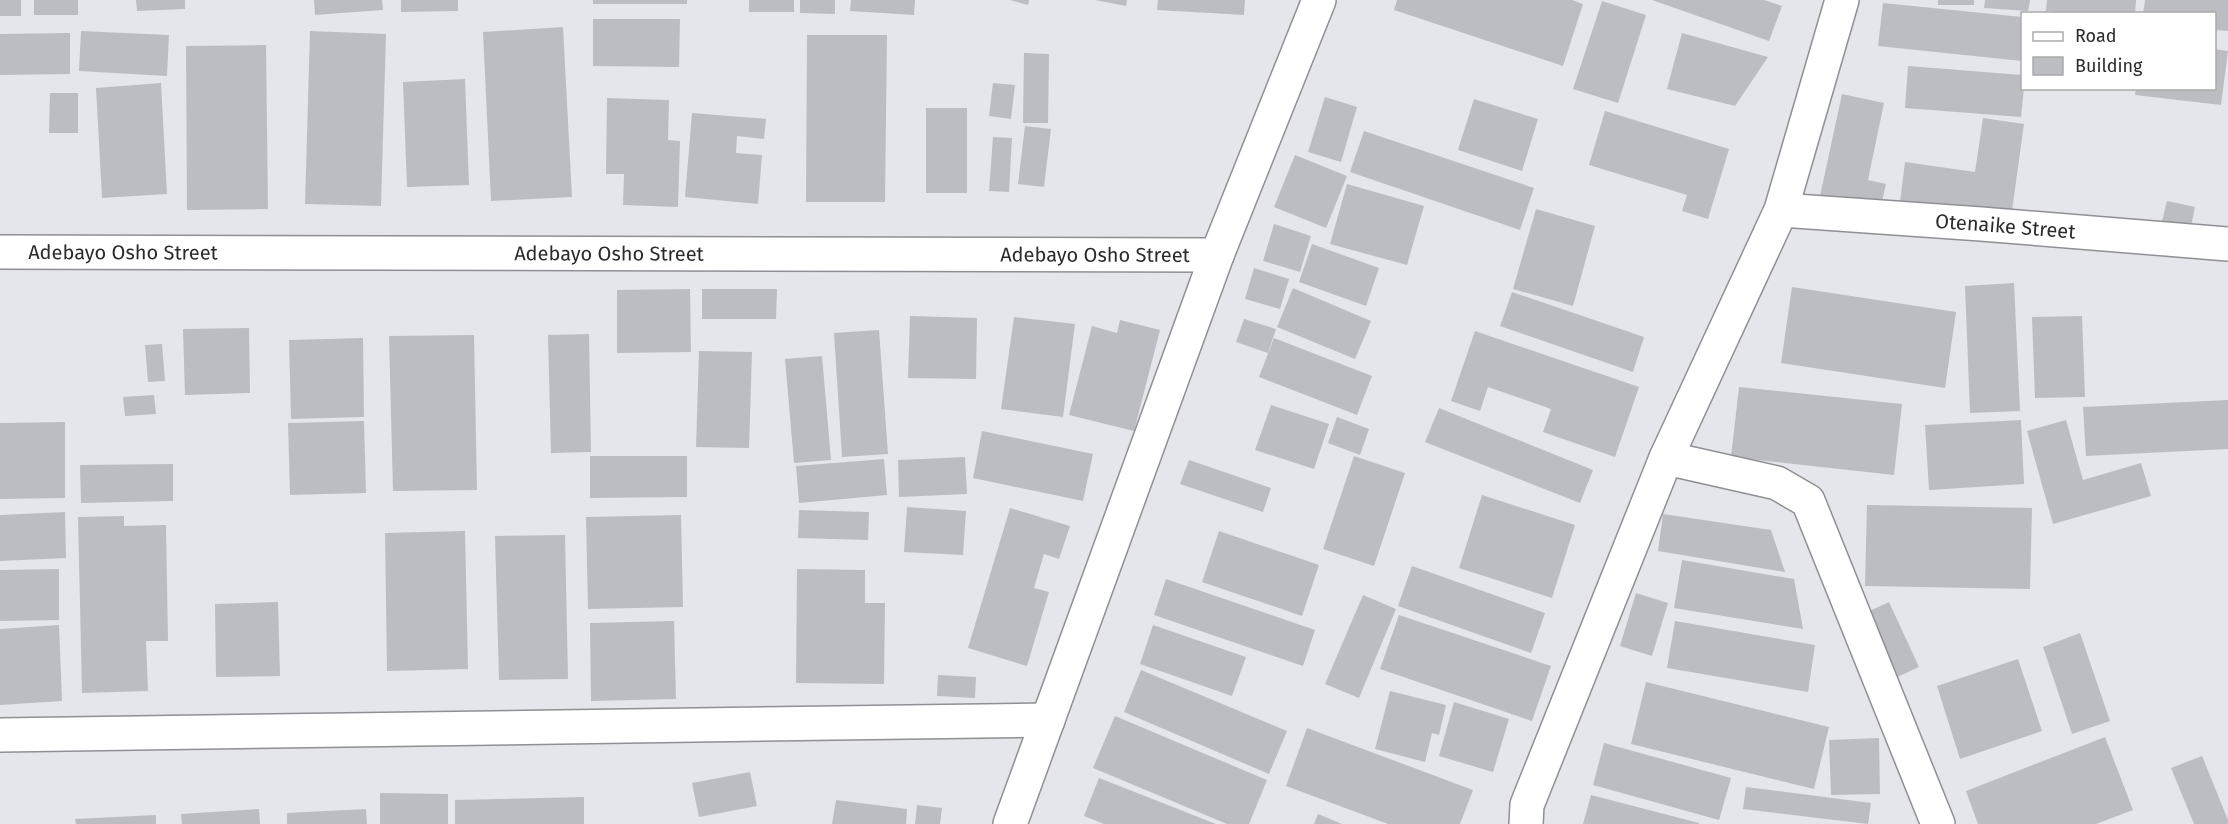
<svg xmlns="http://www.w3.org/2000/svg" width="2228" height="824" font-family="'Fira Sans',sans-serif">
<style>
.building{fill:#bcbdc3}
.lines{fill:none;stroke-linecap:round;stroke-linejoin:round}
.minor-casing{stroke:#8f8f95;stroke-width:36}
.minor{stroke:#fff;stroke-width:33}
.labels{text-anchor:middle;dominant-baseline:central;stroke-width:4.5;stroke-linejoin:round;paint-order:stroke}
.street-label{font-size:20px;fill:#2b2b2d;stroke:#fff}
</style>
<rect width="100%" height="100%" fill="#e5e6ec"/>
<g class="building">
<rect x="0" y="0" width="21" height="16"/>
<rect x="34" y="0" width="44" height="15"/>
<path d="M136 0H185V9L137 11Z"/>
<path d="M314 0H382L383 10 315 15Z"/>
<path d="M401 0H458V11L401 12Z"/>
<rect x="593" y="0" width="94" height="4"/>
<rect x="749" y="0" width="45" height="12"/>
<path d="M800 0H835V14L800 13Z"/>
<path d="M851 0H915L914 15 850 11Z"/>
<path d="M1010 0H1029L1028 5Z"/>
<path d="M1095 0H1127L1126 6Z"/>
<path d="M1158 0H1245L1244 15 1157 10Z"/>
<path d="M1397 0H1572L1583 4 1563 66 1394 10Z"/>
<path d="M1652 0H1764L1782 6 1769 41Z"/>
<rect x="1938" y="0" width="36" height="5"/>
<path d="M1985 0H2030L2028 11 1984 8Z"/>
<path d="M2047 0H2136L2135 14H2070L2046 11Z"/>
<path d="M2145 0H2228V31L2214 30V14H2143Z"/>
<path d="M1602 1 1646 15 1618 103 1573 89Z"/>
<path d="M1883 3 2022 17V61L1878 46Z"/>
<path d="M593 19H680L679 67 593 66Z"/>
<path d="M563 27 572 197 491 201 483 32Z"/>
<path d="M81 31 169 35 167 76 79 71Z"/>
<path d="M310 31 386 34 381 206 305 204Z"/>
<path d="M70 33V74L0 75V34Z"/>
<path d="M1682 33 1768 57 1735 106 1667 89Z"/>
<path d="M807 35H887L885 202H806Z"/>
<path d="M266 45 268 209 187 210 186 46Z"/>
<path d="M2214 49 2228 51 2221 105 2135 95 2136 88H2214Z"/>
<path d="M1024 53 1049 54 1048 123H1023Z"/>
<path d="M1908 66 2022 75 2024 88 2021 117 1905 108Z"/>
<path d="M465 79 469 185 407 187 403 82Z"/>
<path d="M161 83 167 194 102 198 96 88Z"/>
<path d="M993 83 1015 85 1011 119 989 116Z"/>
<path d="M50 93H78V133H49Z"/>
<path d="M1842 94 1884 103 1868 180 1886 184 1881 206 1820 196Z"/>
<path d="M1325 97 1357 107 1341 162 1308 152Z"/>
<path d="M607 98 669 100 668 140 680 141 678 207 623 205 624 174H606Z"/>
<path d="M1474 99 1538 119 1522 171 1458 150Z"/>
<rect x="926" y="108" width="41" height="85"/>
<path d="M1605 111 1729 149 1708 219 1682 211 1687 195 1589 165Z"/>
<path d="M692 113 766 119 764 139 737 136 736 153 762 155 758 204 685 197Z"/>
<path d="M1983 118 2024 124 2011 218 1900 202 1905 162 1975 172Z"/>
<path d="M1025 126 1051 129 1044 187 1018 184Z"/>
<path d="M1364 131 1534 188 1520 230 1350 172Z"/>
<path d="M993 137 1012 138 1009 192 989 191Z"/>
<path d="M1295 155 1347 176 1326 228 1274 207Z"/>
<path d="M1347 184 1424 206 1407 265 1330 244Z"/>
<path d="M2167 201 2195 207 2189 236 2160 229Z"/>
<path d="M1536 209 1595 226 1573 306 1513 289Z"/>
<path d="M1274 224 1311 236 1300 272 1263 261Z"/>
<path d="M1312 244 1379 268 1366 306 1299 282Z"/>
<path d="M1254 268 1289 279 1280 309 1245 299Z"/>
<path d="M2014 283 2020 411 1970 413 1965 286Z"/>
<path d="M1792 287 1956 312 1945 388 1781 363Z"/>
<path d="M1293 288 1371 321 1355 359 1277 327Z"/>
<path d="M690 289 691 352 617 353V290Z"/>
<path d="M702 289H777L776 319H702Z"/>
<path d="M1512 292 1644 337 1633 372 1500 326Z"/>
<path d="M910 316 977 318 976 379 908 378Z"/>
<path d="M2082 316 2085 397 2035 398 2032 317Z"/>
<path d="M1014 317 1075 324 1063 417 1001 409Z"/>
<path d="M1244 319 1276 329 1268 353 1236 342Z"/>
<path d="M1120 320 1160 330 1134 431 1069 415 1092 326 1117 333Z"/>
<path d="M249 328 250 393 185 395 183 329Z"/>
<path d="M879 330 888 454 842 457 834 333Z"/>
<path d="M1475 331 1639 387 1615 457 1543 432 1551 409 1488 387 1480 411 1451 401Z"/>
<path d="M589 334 591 452 551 453 548 335Z"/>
<path d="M474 335 477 490 393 491 389 336Z"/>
<path d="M363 338 364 417 291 419 289 340Z"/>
<path d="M1274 338 1372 376 1357 415 1259 377Z"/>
<path d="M162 344 165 381 148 382 145 345Z"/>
<path d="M699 351 752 352 749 448 696 447Z"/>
<path d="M822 356 831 460 794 463 785 359Z"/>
<path d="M1739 387 1902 404 1894 475 1731 457Z"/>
<path d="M154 395 156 414 125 416 123 397Z"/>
<path d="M2228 400V449L2086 456 2083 407Z"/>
<path d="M1271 405 1329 424 1314 469 1255 450Z"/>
<path d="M1439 408 1593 470 1580 503 1425 442Z"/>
<path d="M1337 417 1369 429 1360 455 1328 443Z"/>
<path d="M2021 420 2024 484 1929 490 1925 425Z"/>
<path d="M2066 420 2083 480 2141 463 2151 496 2053 524 2027 431Z"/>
<path d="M364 421 366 493 290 495 288 423Z"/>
<path d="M65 422V498L0 499V423Z"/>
<path d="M982 431 1093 454 1083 501 973 478Z"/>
<path d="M590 456H687V497L590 498Z"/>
<path d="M1354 456 1405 473 1374 566 1323 549Z"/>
<path d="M965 457 967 494 899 497 898 460Z"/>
<path d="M884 459 887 495 799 503 796 466Z"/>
<path d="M1189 460 1271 488 1263 512 1180 484Z"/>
<path d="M173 464V501L81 503 80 465Z"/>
<path d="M1482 495 1575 525 1552 598 1459 568Z"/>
<path d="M1867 505 2032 508 2030 589 1865 586Z"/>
<path d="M907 507 966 511 963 555 904 552Z"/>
<path d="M1010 508 1070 526 1059 559 1044 554 1034 588 1049 592 1027 666 968 648Z"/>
<path d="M799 510 869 512 868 540 798 538Z"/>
<path d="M65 512 66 558 0 561V515Z"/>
<path d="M1663 514 1771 530 1785 572 1658 551Z"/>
<path d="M681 515 683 607 588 609 586 517Z"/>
<path d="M124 516V526L166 525 168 641H146L148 691 82 693 78 517Z"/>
<path d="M465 531 468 669 387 671 385 533Z"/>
<path d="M1219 531 1319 565 1302 616 1202 582Z"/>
<path d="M565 535 568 679 499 680 495 536Z"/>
<path d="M1682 560 1794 579 1803 629 1674 608Z"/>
<path d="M1412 566 1545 613 1531 653 1398 606Z"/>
<path d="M59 569V620L0 621V570Z"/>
<path d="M797 569 865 570V603H885L884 684 796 683Z"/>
<path d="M1166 579 1315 630 1303 666 1154 615Z"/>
<path d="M1636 593 1668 603 1652 656 1620 646Z"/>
<path d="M1363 595 1396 609 1359 698 1325 684Z"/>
<path d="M278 602 280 676 216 677 215 604Z"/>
<path d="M1889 602 1919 667 1893 679 1863 614Z"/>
<path d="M1399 615 1551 666 1532 721 1380 669Z"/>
<path d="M674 621 676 699 591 701 590 623Z"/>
<path d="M1675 621 1815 645 1808 692 1667 668Z"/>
<path d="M59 625 62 701 0 705V629Z"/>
<path d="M1153 625 1246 657 1232 696 1140 664Z"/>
<path d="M2080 633 2110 721 2072 734 2043 647Z"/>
<path d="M2018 659 2042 731 1960 759 1937 686Z"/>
<path d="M1141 670 1287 731 1269 774 1124 712Z"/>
<path d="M938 675 976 677 975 698 937 696Z"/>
<path d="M1646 682 1829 727 1814 789 1631 744Z"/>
<path d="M1390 691 1446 705 1439 735 1432 733 1425 762 1375 749Z"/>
<path d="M1454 702 1509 719 1493 772 1439 756Z"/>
<path d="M1115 716 1267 780 1249 824H1227L1093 768Z"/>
<path d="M1307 728 1473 790 1460 824H1388L1286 786Z"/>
<path d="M2105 737 2133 810 2096 824H1978L1966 791Z"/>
<path d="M1879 738 1880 794 1831 795 1829 740Z"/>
<path d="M1604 743 1731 778 1719 820 1593 785Z"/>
<path d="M2202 756 2228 820V824H2194L2171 768Z"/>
<path d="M750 772 757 806 699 817 692 783Z"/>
<path d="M1099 778 1216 824H1104L1084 816Z"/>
<path d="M1746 787 1871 803 1868 824 1743 809Z"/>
<path d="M380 793 448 794V824H380Z"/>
<path d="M1591 795 1699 823V824H1583Z"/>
<path d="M584 797V824H455V800Z"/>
<path d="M836 800 907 809 906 824H832Z"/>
<path d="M917 805 942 808 940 824H915Z"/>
<path d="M259 809 260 824H182L181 814Z"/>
<path d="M366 809 367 824H287V813Z"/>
<path d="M1318 814 1342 824H1314Z"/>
<path d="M156 815V824H76L75 819Z"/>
</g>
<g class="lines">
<defs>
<g id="minor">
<path id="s1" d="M1781 210 1981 224 2228 244"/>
<path id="s2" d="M0 252 1217 255"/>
<path d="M1666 458 1777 483 1808 501 1938 824"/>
<path d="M0 735 1048 720"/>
<path d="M1010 824 1217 255 1319 0"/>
<path d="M1526 824 1527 805 1666 458 1781 210 1842 0"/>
</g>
</defs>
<use href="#minor" class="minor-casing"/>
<use href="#minor" class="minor"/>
</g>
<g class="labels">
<g class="street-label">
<text stroke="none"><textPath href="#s1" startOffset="225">Otenaike Street</textPath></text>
<text stroke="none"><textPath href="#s2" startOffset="123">Adebayo Osho Street</textPath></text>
<text stroke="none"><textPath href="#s2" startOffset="609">Adebayo Osho Street</textPath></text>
<text stroke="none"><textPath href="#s2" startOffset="1095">Adebayo Osho Street</textPath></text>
</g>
</g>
<rect x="2021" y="12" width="195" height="78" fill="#ffffff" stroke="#aaaaab" stroke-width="1.5"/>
<rect x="2033" y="32" width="30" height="9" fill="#ffffff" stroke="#aaaaab" stroke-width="1.5"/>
<text x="2075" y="42" font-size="18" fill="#2b2b2d">Road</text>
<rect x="2033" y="57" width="30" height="18" fill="#bcbdc3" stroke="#aaaaab" stroke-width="1.5"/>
<text x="2075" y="72" font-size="18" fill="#2b2b2d">Building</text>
</svg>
